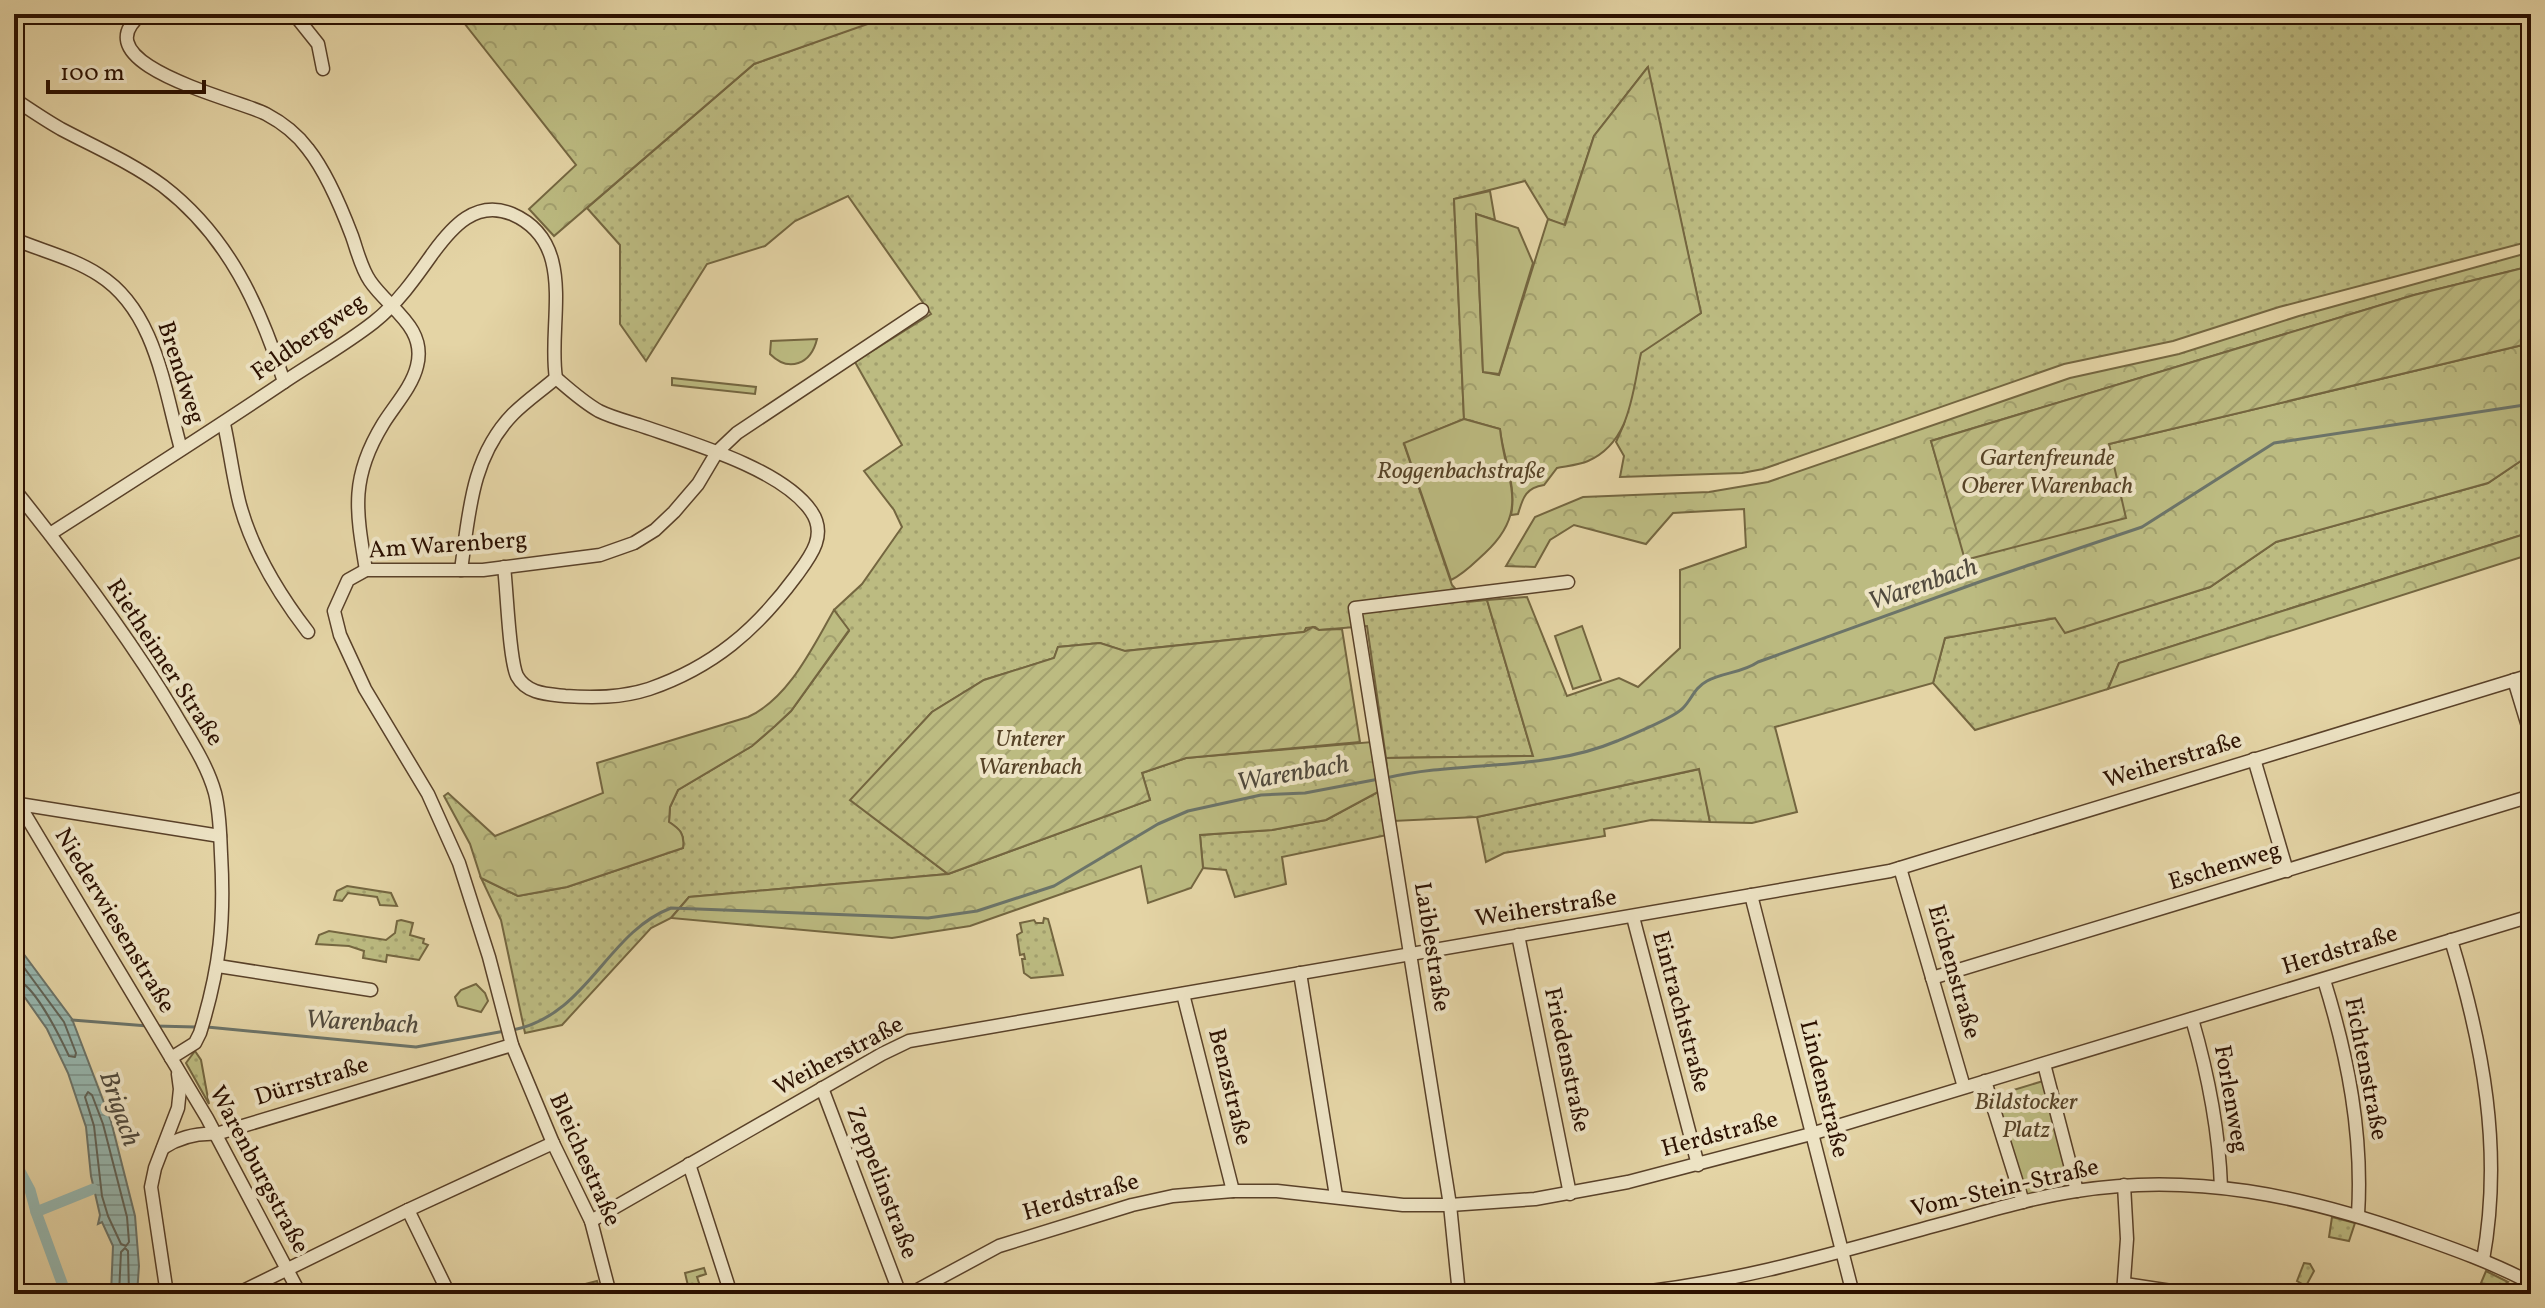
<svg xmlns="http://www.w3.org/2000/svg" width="2545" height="1308" font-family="Vollkorn,serif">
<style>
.grass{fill:url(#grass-dots);stroke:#746640;stroke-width:2}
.forest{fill:url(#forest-crowns);stroke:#746640;stroke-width:2}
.park{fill:#bcbb81;stroke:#746640;stroke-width:2}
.garden{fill:url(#garden-furrows);stroke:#746640;stroke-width:2}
.water{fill:url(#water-rules);stroke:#6c7469;stroke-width:2}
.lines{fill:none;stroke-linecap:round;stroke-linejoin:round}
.shore{stroke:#616458;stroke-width:2}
.stream{stroke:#6c7469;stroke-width:3}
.canal{stroke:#97b7af;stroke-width:11}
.minor-casing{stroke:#594129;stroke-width:15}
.minor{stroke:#ede3c4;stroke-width:12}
.labels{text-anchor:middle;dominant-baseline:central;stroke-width:8;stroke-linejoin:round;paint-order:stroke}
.street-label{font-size:24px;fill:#2b1000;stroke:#ede3c4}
.park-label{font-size:24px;font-style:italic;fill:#564327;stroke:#ede3c4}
.water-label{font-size:26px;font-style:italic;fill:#514a3d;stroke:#ede3c4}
</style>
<defs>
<pattern id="grass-dots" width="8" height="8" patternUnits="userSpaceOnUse" patternTransform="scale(2)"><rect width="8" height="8" fill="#bcbb81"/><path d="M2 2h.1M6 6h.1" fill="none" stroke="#a2a06e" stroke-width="1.8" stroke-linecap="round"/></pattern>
<pattern id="forest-crowns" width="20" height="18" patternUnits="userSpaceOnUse" patternTransform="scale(2)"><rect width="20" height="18" fill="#bcbb81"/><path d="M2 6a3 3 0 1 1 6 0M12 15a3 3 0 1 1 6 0" fill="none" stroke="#a2a06e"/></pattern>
<pattern id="garden-furrows" width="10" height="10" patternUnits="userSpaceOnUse" patternTransform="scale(2)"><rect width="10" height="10" fill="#bcbb81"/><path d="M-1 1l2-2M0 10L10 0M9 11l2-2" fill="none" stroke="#a2a06e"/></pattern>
<pattern id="water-rules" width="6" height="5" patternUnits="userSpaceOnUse" patternTransform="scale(2)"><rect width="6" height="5" fill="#97b7af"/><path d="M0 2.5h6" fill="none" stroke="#829c95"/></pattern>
</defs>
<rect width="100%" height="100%" fill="#e4d4a5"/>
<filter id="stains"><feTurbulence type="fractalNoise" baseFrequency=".0025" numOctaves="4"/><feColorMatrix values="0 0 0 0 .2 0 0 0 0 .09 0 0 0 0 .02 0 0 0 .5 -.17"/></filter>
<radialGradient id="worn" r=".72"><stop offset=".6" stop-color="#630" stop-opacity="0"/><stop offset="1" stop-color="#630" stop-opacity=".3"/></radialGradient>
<g class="grass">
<path d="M893 14H2531V241L2279 307 2173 341 2064 364 1763 469 1742 473 1620 477 1624 456 1616 442 1624 424 1641 352 1701 313 1647 68 1594 136 1564 226 1548 219 1525 181 1454 199 1464 419 1404 444 1452 585 1467 602 1487 600 1533 756 1386 758 1367 626 1319 630 1315 627 1306 628 1304 632 1124 651 1100 643 1058 647 1054 658 984 680 932 712 851 800 948 874 689 897 671 918 651 928 562 1025 525 1033 501 920 481 878 518 896 567 887 683 848C685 835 680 829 669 822L670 807 678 790 752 746 775 726 791 711 849 631 834 610 862 584 902 527 894 510 864 471 902 445 855 362 931 314 848 196 795 221 765 246 707 264 646 361 620 324V245L587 208 754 64Z"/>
<path d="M2531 454V532L2119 663 2108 689 1975 730 1933 683 1945 638 2056 618 2065 632 2210 587 2276 542 2488 483Z"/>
<path d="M1700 769 1710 822 1651 820 1604 829 1605 836 1504 853 1486 862 1477 817Z"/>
<path d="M1378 792 1387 835 1282 857 1286 884 1235 897 1226 870 1203 868 1200 835 1272 830 1326 820Z"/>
<path d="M347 886 391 893 397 906 380 905 377 897 348 893 342 901 334 900 337 891Z"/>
<path d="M1044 918 1048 919 1050 926 1063 975 1031 978 1024 973 1022 959H1025L1024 954 1020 955 1017 935 1022 932 1020 923 1034 920 1036 923H1043Z"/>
<path d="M401 920 413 923 410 935 424 939 423 943 428 945 419 960 387 955 386 962 363 958 364 951 349 946 316 944 319 935 329 931 386 940 395 933 397 921Z"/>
<path d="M195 1051 201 1060 209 1104 186 1063Z"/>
<path d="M2332 1217 2355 1223 2349 1241 2329 1237Z"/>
<path d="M2304 1263 2310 1264 2314 1271 2306 1286 2297 1281Z"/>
<path d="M704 1268 706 1274 697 1277 700 1286 689 1290 685 1273Z"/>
<path d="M2486 1271 2508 1282 2504 1285 2500 1294 2490 1293 2492 1288 2481 1283Z"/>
<path d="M597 1281 601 1294 598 1289 579 1293 577 1291 574 1294H563L562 1290Z"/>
</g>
<g class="forest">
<path d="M457 14H896L754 64 554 236 529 209 576 165Z"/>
<path d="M1648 67 1701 313 1641 353C1632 393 1631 442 1588 461 1579 465 1567 466 1557 468L1544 485C1525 488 1523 498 1518 514L1511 515C1517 485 1503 458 1500 429L1464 419 1454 199 1490 191 1495 220 1476 214 1483 372 1499 375 1548 219 1565 225 1594 136Z"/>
<path d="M2531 252V266L2414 295 1931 441 1966 560 2109 444 2531 343V454L2488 483 2276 542 2210 587 2065 633 2055 618 1945 638 1933 683 1775 727 1797 812 1752 823 1710 822 1699 769 1477 817 1393 821 1386 758 1533 756 1487 600 1527 597 1567 696 1619 678 1638 687 1680 648V570L1746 547 1744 509 1673 513 1646 544 1574 525 1550 540 1535 567 1506 566 1535 517 1583 497 1709 492 1768 482 2070 378 2179 354 2299 316Z"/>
<path d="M2531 532V554L2108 689 2119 663Z"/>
<path d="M834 610 849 630 791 711 775 726 752 746 678 790 670 807 669 822C680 829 685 834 683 848L567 887 518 896 481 878 470 844 444 796 448 793 495 836 603 793 597 763 748 717C789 698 812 648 834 610Z"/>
<path d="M1372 742 1378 792 1326 820 1272 830 1200 835 1203 868 1191 888 1148 903 1141 866 970 926 892 938 671 918 689 897 948 874 1150 800 1142 773 1186 758Z"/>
</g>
<g class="park">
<path d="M1476 214 1518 228 1533 263 1499 374 1483 372Z"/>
<path d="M817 339C811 364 789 373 770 354L771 341Z"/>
<path d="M672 378 756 387 755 394 672 385Z"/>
<path d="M1464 419 1500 429C1505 481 1532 509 1485 553 1474 563 1464 574 1451 580L1404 443Z"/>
<path d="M1582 626 1601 680 1573 689 1555 636Z"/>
<path d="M476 984 485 993 488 1001 481 1012 458 1006 455 997 461 990Z"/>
<path d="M2043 1081 2069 1185 2026 1196 1997 1108V1095Z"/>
</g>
<g class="garden">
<path d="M2531 266V343L2109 444 2126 518 1965 560 1931 441 2414 295Z"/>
<path d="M1313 627 1319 630 1342 629 1360 742 1186 758 1142 773 1150 800 948 874 850 800 932 712 984 680 1054 658 1058 647 1100 643 1125 651 1304 632Z"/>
</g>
<path class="water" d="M14 941 72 1019 111 1121 135 1216 139 1266 137 1294H111L113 1246 102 1222 98 1224 100 1215 91 1176 86 1127 68 1073 47 1029 14 982Z"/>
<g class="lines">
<g class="shore">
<path d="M14 954 64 1022 76 1053 75 1057 69 1056C61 1039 33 981 14 979"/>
<path d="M88 1092 92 1095 103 1124 127 1217 129 1242 126 1246 121 1244 108 1216 102 1196 94 1126 85 1097Z"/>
<path d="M119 1294 121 1252 125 1248 128 1251 129 1294"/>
</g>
<g class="stream">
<path d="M1386 778C1462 760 1544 772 1617 741 1631 735 1674 718 1683 708 1692 699 1694 688 1707 681 1724 672 1742 673 1758 662L1982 581 2142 527 2274 443 2531 404"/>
<path d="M72 1020 148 1026"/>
<path d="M155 1026 196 1027"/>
<path d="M207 1027 416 1047 505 1031"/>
<path d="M513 1030C588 1015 606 933 671 908L928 918 977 911 1054 886 1158 824 1188 811 1261 795 1305 793 1379 779"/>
<path d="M55 1294 61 1281"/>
</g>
<g class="canal">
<path d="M14 1160 30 1190 36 1212 66 1294"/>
<path d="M36 1212 93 1189"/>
</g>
<defs>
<g id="minor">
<path d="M142 14C77 64 240 100 266 114 283 123 297 134 308 149 327 173 341 207 352 236 357 250 361 268 370 281 389 309 427 327 417 366 412 387 394 406 383 424 350 478 356 510 366 570"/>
<path d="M294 14 318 44 323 69"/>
<path d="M14 99C29 109 45 120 61 129 95 147 132 163 163 186 228 236 260 306 284 382"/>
<path d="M14 239C42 251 73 258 99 275 156 311 164 389 181 449"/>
<path d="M224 424C230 451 233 478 240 505 253 552 278 593 308 632"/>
<path d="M14 489C71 560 127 634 174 712 189 738 207 764 215 793 220 813 220 833 221 854 225 922 220 968 200 1033L195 1043 171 1058"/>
<path d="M50 534C128 484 207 434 284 382 314 362 346 344 374 322 398 303 416 277 433 253 452 227 476 199 512 214 579 243 547 324 556 378 570 390 583 402 599 411 611 417 626 421 639 425 688 442 781 468 811 511 828 535 810 557 796 576 756 630 713 667 649 689 621 698 593 698 565 696 547 694 527 694 517 676 509 659 507 590 504 567"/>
<path d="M461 570C469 514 471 457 513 414 526 401 542 390 556 378"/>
<path d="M2514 680 2531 736"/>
<path d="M2254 759 2287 871"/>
<path d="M14 796 207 1118 300 1294"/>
<path d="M19 804 220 836"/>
<path d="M1900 868 1964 1087"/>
<path d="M1751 895 1853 1294"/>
<path d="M1633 917 1698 1165"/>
<path d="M1518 935 1570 1194"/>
<path d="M2451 940C2483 1045 2503 1151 2483 1260"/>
<path d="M218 966 371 990"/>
<path d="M1300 973 1336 1196"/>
<path d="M1932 978 2531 796"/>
<path d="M2324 980C2348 1057 2363 1134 2358 1215"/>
<path d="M1183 994 1233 1191"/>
<path d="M2192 1019C2208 1074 2219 1130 2221 1187"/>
<path d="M2044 1064 2077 1191"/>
<path d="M1985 1081 2023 1202"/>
<path d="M822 1088 900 1294"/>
<path d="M163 1148C180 1137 197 1133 216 1134L512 1045"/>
<path d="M689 1164 731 1294"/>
<path d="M408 1210 449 1294"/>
<path d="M591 1221 882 1054 909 1041 1890 871 2531 675"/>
<path d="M2125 1284 2191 1294"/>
<path d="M167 1294 151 1187 155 1168 178 1108 180 1089 178 1074"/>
<path d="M237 1294 408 1210 553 1143"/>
<path d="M610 1294 591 1221 553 1143 512 1045 489 957 459 863 428 794 365 689 340 635 334 611 348 580 366 570H483L600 555 634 543 655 530 674 512 698 484 717 452 737 433 922 310"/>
<path d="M910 1294 999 1246 1132 1205 1173 1196 1233 1191H1277L1403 1205H1450L1535 1199 1628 1182 1811 1134 2531 916"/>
<path d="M1459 1294 1450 1205 1355 608 1568 582"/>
<path d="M1623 1294C1732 1284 1836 1253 1941 1224 1986 1212 2030 1198 2076 1191 2193 1172 2304 1196 2414 1235 2454 1249 2493 1263 2531 1283"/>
<path d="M2123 1294 2127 1239 2124 1185"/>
</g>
</defs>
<use href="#minor" class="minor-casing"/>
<use href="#minor" class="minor"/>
</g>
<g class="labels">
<g class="street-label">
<text transform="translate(309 338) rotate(-35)">Feldbergweg</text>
<text transform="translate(180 373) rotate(72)">Brendweg</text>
<text transform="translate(448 546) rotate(-4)">Am Warenberg</text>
<text transform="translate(164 663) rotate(57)">Rietheimer Straße</text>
<text transform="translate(2173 761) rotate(-17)">Weiherstraße</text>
<text transform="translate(2225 867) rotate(-17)">Eschenweg</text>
<text transform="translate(1546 909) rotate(-9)">Weiherstraße</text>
<text transform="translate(114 921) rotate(59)">Niederwiesenstraße</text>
<text transform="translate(1431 947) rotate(81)">Laiblestraße</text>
<text transform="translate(2340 951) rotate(-17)">Herdstraße</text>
<text transform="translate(1953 972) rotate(74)">Eichenstraße</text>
<text transform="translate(1680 1012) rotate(75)">Eintrachtstraße</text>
<text transform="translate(839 1057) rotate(-28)">Weiherstraße</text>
<text transform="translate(1566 1060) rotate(78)">Friedenstraße</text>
<text transform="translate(2365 1069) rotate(79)">Fichtenstraße</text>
<text transform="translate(312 1082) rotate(-17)">Dürrstraße</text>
<text transform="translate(1229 1087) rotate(76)">Benzstraße</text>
<text transform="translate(1823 1089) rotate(76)">Lindenstraße</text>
<text transform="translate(2230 1099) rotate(80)">Forlenweg</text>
<text transform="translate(1720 1135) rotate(-15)">Herdstraße</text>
<text transform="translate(584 1160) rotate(66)">Bleichestraße</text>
<text transform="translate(258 1170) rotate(62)">Warenburgstraße</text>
<text transform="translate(881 1183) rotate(69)">Zeppelinstraße</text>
<text transform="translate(2005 1189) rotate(-13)">Vom-Stein-Straße</text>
<text transform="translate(1081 1198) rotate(-16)">Herdstraße</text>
</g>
<g class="park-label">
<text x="2047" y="459">Gartenfreunde<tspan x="2047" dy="28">Oberer Warenbach</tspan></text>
<text x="1461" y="472">Roggenbachstraße</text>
<text x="1030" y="740">Unterer<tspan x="1030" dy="28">Warenbach</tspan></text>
<text x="2026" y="1103">Bildstocker<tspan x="2026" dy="28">Platz</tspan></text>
</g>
<g class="water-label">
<text transform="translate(1923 585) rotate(-19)">Warenbach</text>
<text transform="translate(1293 774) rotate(-10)">Warenbach</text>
<text transform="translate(362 1023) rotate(3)">Warenbach</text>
<text transform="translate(119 1109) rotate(71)">Brigach</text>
</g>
</g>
<rect width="2545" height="1308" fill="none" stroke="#e4d4a5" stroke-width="48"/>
<rect x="16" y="16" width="2513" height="1276" fill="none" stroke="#2b1000" stroke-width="4"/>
<rect x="24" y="24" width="2497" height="1260" fill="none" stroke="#2b1000" stroke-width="2"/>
<path d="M48 80v12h156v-12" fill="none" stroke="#2b1000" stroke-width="4"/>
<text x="60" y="80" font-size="24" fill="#2b1000" stroke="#ede3c4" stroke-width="6" paint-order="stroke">100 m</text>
<rect width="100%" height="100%" filter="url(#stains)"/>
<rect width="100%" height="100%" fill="url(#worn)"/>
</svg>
